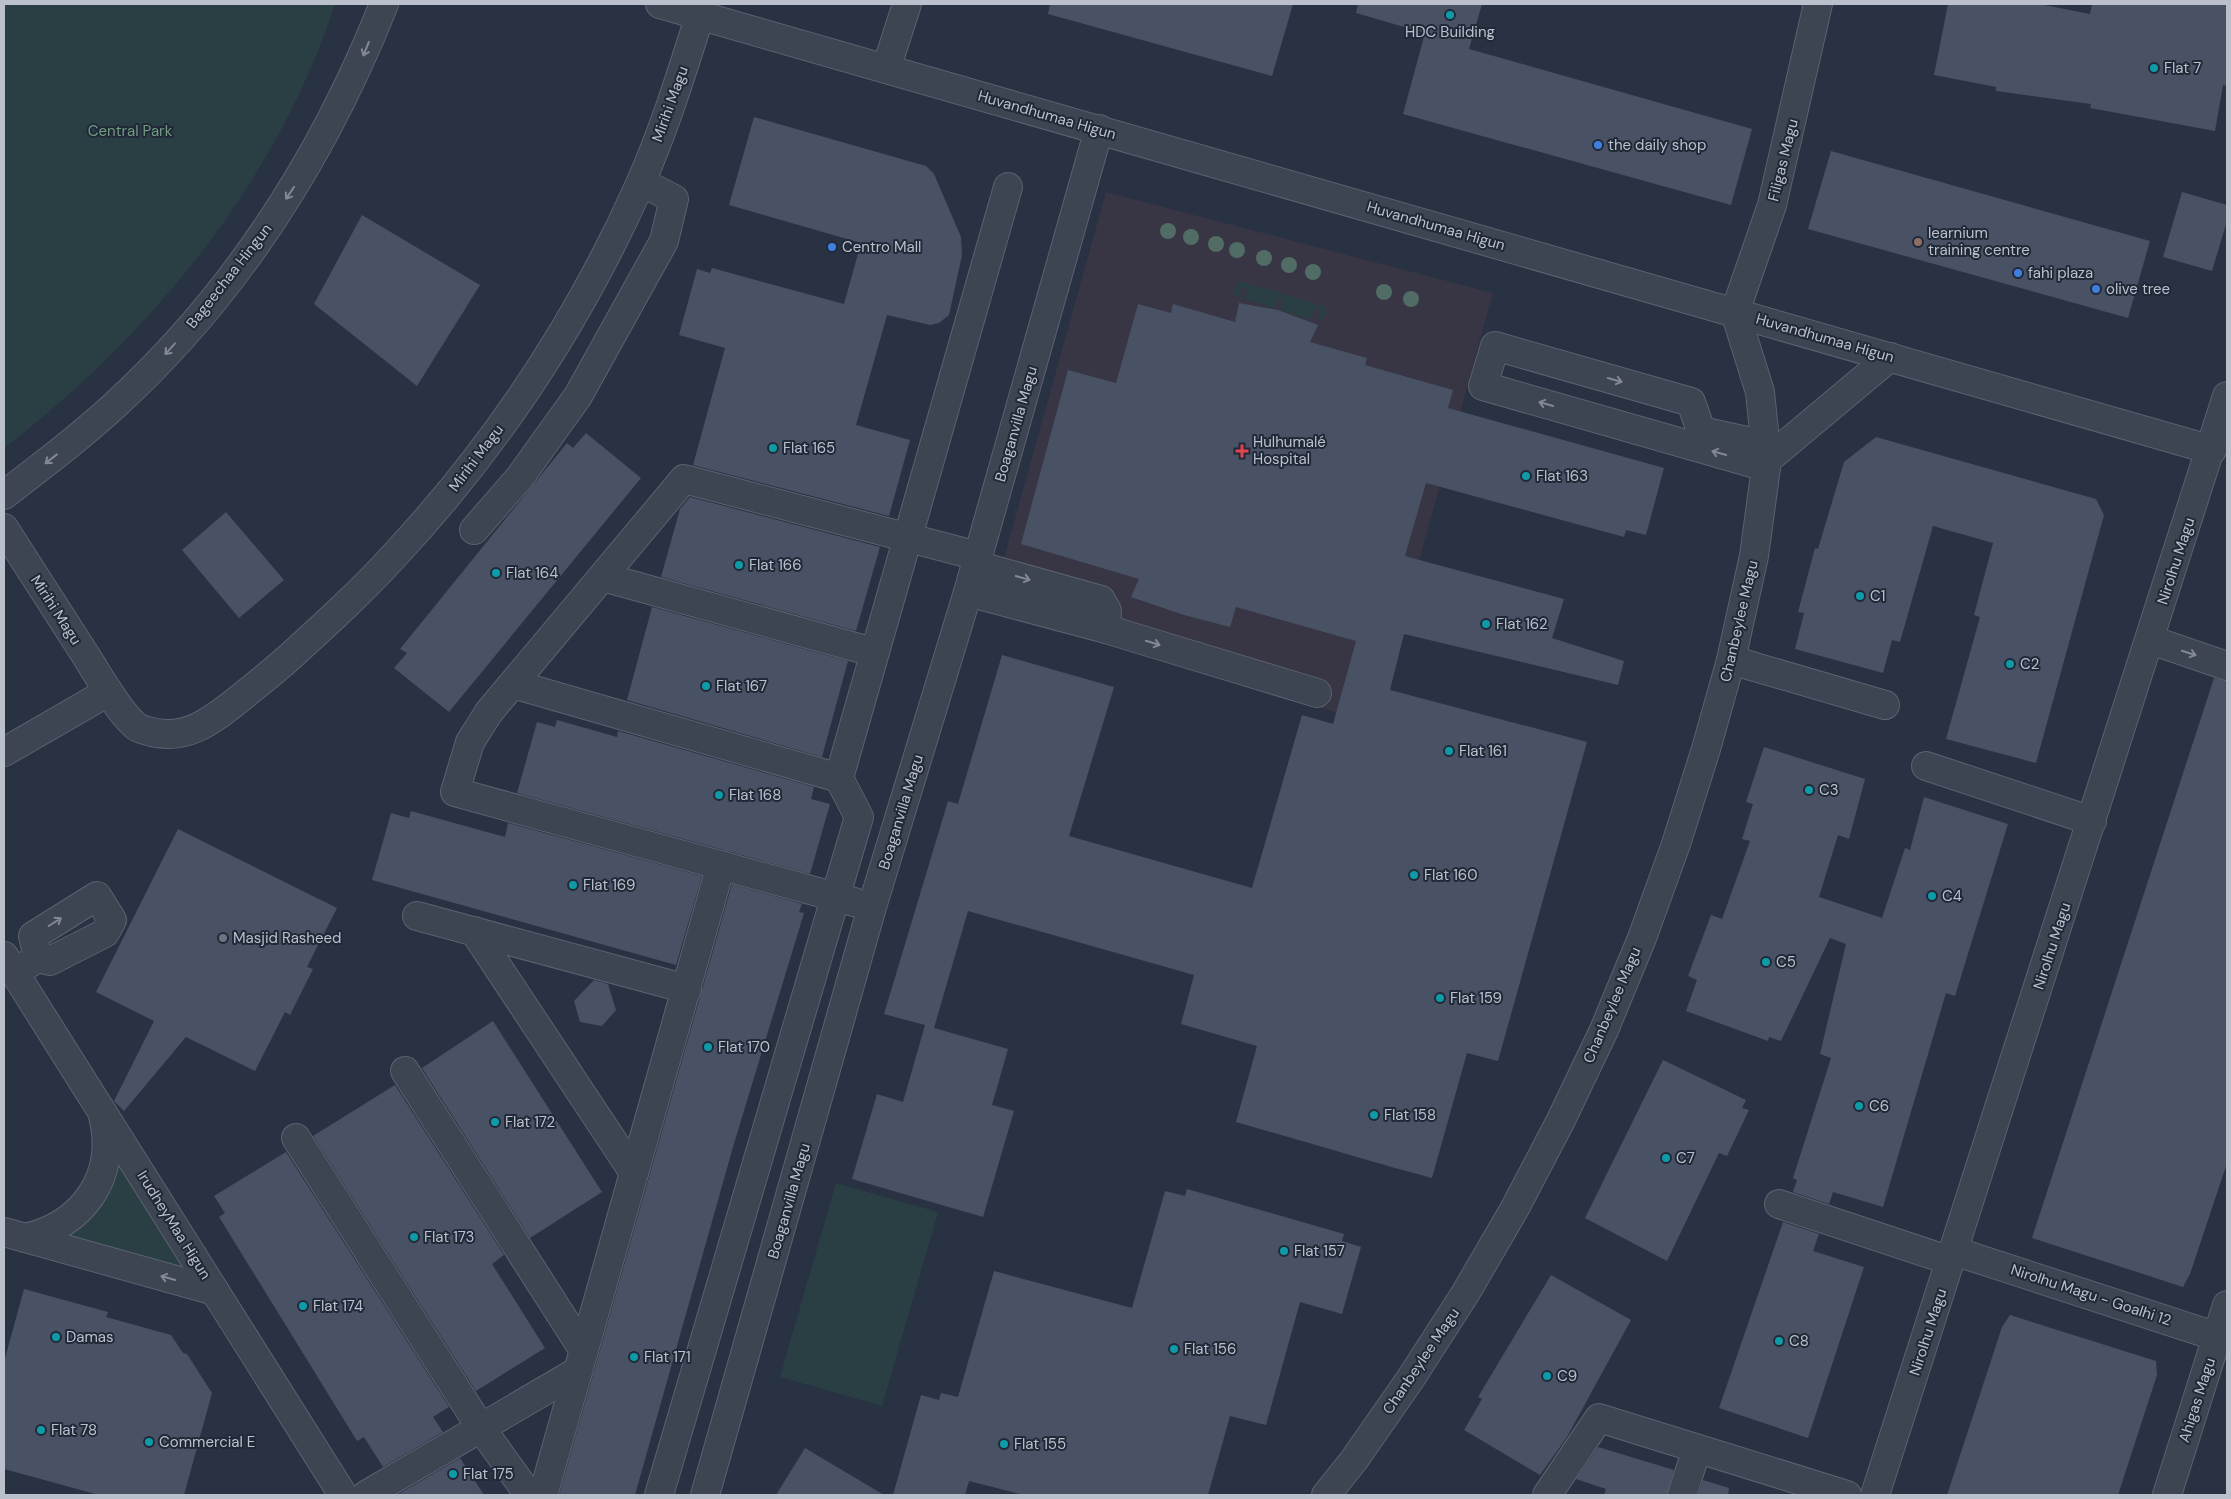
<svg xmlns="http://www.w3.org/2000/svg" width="2231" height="1499" font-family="'DM Sans',sans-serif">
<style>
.medical{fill:#383544}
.green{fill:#2a3f44}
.building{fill:#485264}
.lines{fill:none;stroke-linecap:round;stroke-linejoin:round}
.minor-casing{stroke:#5b6270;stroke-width:30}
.minor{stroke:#3d4452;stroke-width:28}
.tree{fill:#516c64}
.oneway{stroke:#828895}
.culture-dot{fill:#0f9aa8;stroke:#212938;stroke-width:2}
.shop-dot{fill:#3f7fe0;stroke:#212938;stroke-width:2}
.education-dot{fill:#8d6e63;stroke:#212938;stroke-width:2}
.health-dot{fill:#e0444e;stroke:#212938;stroke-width:2}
.worship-dot{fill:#6b7280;stroke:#212938;stroke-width:2}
.labels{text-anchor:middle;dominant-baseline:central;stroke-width:4;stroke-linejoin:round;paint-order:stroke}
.poi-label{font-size:15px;fill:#bac0cc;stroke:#212938;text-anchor:start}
.street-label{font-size:15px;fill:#bac0cc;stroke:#212938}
.park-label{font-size:15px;fill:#729c7f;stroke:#212938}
</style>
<rect width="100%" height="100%" fill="#283243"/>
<path class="medical" d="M1106 192 1493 293 1374 724 990 608Z"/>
<g class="green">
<path d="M4 4H335C277 182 151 335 4 448Z"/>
<path d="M1243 282 1324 306 1327 314 1321 320H1317L1320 309 1315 308 1309 319 1281 311 1284 300 1278 298 1275 308 1244 299 1247 289 1242 287 1238 298 1234 294V288L1238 283Z"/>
<path d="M107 1140 215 1291 40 1234 67 1220Z"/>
<path d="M836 1183 938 1212 882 1406 780 1377Z"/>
</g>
<g class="building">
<path d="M1050 4H1293L1272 76 1048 14Z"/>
<path d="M1358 4H1482L1469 49 1752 129 1731 205 1403 114 1425 33 1356 13Z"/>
<path d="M1948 4H2039L2090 14 2092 4H2227V86L2223 85 2215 131 2090 108 2091 104 1996 91V87L1934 75Z"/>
<path d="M754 117 926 166 934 174 961 237 962 255 949 315 939 323 930 325 887 315 856 425 910 440 889 516 693 465 725 348 679 335 697 269 710 273 712 268 844 304 861 243 729 205Z"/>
<path d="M1831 151 2150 241 2128 318 1808 229Z"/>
<path d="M2182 192 2227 205V221L2212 271 2163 257Z"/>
<path d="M362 215 480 285 417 386 314 304Z"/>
<path d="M1239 303 1278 310 1318 325 1310 342 1367 358 1365 365 1453 390 1448 408 1664 468 1646 535 1626 530 1624 537 1426 483 1405 556 1564 599 1552 638 1624 661 1618 685 1404 634 1390 690 1587 742 1498 1061 1467 1053 1432 1178 1395 1168 1236 1122 1257 1046 1181 1024 1194 975 968 911 934 1028 1008 1049 992 1105 1014 1111 983 1217 852 1179 877 1094 903 1102 925 1025 884 1014 948 801 958 804 1002 655 1114 687 1069 836 1252 888 1302 715 1333 724 1356 641 1236 607 1230 627 1184 615 1131 597 1139 579 1021 544 1068 370 1116 383 1138 304 1171 313 1173 304 1235 322Z"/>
<path d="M586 433 641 478 449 712 394 668 407 653 400 649 567 443 573 448Z"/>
<path d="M1876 437 2096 499 2104 515 2036 763 1946 739 1980 617 1974 615 1993 543 1933 526 1900 642 1892 640 1883 673 1795 649 1804 613 1798 612 1815 548 1818 549 1844 462Z"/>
<path d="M690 497 880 547 856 631 661 577 680 509Z"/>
<path d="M226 512 284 580 239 618 182 550Z"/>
<path d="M652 607 848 661 822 757 627 700Z"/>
<path d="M2214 678 2227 681V1163L2190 1274 2183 1287 2032 1238Z"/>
<path d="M557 720 617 737 618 731 814 787 811 799 830 804 810 874 517 793 537 722 555 727Z"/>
<path d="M1764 747 1865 779 1849 839 1838 835 1819 897 1882 918 1905 848 1910 850 1924 797 2008 824 1955 996 1946 993 1883 1207 1833 1192 1829 1204 1793 1192 1797 1180 1793 1178 1831 1058 1820 1054 1846 944 1830 938 1781 1041 1769 1037 1768 1041 1686 1011 1697 980 1688 976 1711 915 1722 919 1750 841 1742 839 1753 804 1746 802Z"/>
<path d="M411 811 505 837 508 823 702 876 676 965 372 880 391 813 409 818Z"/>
<path d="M178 829 337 908 307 967 313 969 290 1015 285 1012 255 1071 186 1037 124 1111 114 1101 154 1021 96 992Z"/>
<path d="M732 884 802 904 799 912 804 913 733 1147 635 1495H559Z"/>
<path d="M594 980 608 984 616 1010 602 1026 580 1022 574 1001Z"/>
<path d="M493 1021 602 1192 530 1238 422 1068Z"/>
<path d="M1663 1060 1746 1100 1742 1108 1749 1110 1727 1156 1719 1153 1667 1261 1585 1218Z"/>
<path d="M395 1085 504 1255 492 1264 545 1348 476 1391 313 1136Z"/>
<path d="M286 1152 449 1407 433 1417 443 1432 383 1467 364 1437 357 1441 219 1217 225 1213 214 1196Z"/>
<path d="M1187 1189 1344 1234 1342 1241 1361 1247 1342 1314 1300 1302 1266 1425 1230 1416 1208 1495H1024L969 1481 965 1495H893L921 1395 939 1400 941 1393 958 1397 994 1271 1132 1308 1165 1191 1185 1196Z"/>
<path d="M1783 1222 1819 1234 1813 1251 1864 1267 1808 1438 1719 1408Z"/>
<path d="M1551 1275 1631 1320 1567 1437 1540 1475 1464 1430 1482 1399 1478 1397Z"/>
<path d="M24 1289 108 1312 106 1317 171 1335 183 1353 187 1354 212 1393 184 1495H99L4 1469V1362Z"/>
<path d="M2010 1315 2156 1361 2157 1375 2118 1495H1947L2002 1327Z"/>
<path d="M1598 1447 1674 1470 1667 1495H1604L1606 1489 1576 1479Z"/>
<path d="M805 1448 884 1495H776Z"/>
<path d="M460 1458 484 1495 399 1494Z"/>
<path d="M1703 1480 1729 1488 1728 1495H1698Z"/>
</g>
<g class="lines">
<defs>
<g id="minor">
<path d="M660 4 2212 450"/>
<path d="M886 69 907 4"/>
<path d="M1765 445 1701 431 1691 402 1495 346 1483 386 1766 467"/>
<path d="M1767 460 1890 357"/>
<path d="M4 495C42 466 80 437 115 405 236 294 324 155 384 4"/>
<path d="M4 528C32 572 60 616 88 659 99 677 121 715 137 727 138 728 147 731 148 731 187 743 215 718 244 695 261 681 278 668 294 653 328 622 362 591 393 557 495 448 579 321 640 184 664 130 682 72 700 15"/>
<path d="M474 530 520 477 578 396 664 241 674 199 641 182"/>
<path d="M603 577 873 652"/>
<path d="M968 592 1106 629 1107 611 1101 600 976 565"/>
<path d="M1106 629 1317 693"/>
<path d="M2151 640 2227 666"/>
<path d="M1731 660 1885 705"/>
<path d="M513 684 839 778"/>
<path d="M4 752 108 692"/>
<path d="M1926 766 2092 821"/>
<path d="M854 902 455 792 470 742 489 712 684 479 978 556"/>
<path d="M417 916 687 989"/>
<path d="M474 931 634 1173"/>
<path d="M4 956 343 1495"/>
<path d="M15 972 38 958 50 961 105 933 112 920 97 896 33 936 38 958"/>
<path d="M405 1071 584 1351"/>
<path d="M296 1138 481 1428 529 1495"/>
<path d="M1779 1204 1951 1261"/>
<path d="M4 1232 215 1291"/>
<path d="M25 1238C83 1225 118 1176 103 1116"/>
<path d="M1954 1251 2227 1340"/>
<path d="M366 1495 578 1371"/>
<path d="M543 1495 721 865"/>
<path d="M659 1495 859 817 839 778 1008 187"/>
<path d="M705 1495 872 907 968 592 1099 129"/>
<path d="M1326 1495 1354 1460 1411 1378 1465 1294 1515 1208 1561 1120 1604 1030 1642 938 1676 844 1706 749 1731 660 1754 556 1767 460 1760 392 1735 312 1772 205 1818 4"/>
<path d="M1547 1495 1599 1418 1847 1495"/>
<path d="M1682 1495 1697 1449"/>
<path d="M1875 1495 2227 396"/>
<path d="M2167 1495 2227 1305"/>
</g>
</defs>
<use href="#minor" class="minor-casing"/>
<use href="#minor" class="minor"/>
</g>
<g class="tree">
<circle cx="1168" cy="231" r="8"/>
<circle cx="1191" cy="237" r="8"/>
<circle cx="1216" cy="244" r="8"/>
<circle cx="1237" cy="250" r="8"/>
<circle cx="1264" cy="258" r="8"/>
<circle cx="1289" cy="265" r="8"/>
<circle cx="1313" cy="272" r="8"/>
<circle cx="1384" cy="292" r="8"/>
<circle cx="1411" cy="299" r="8"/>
</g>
<defs><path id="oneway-shaft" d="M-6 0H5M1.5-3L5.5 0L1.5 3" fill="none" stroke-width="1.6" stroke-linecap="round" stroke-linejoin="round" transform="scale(1.25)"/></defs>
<g class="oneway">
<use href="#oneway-shaft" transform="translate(366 49) rotate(112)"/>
<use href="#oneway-shaft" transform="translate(290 193) rotate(124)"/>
<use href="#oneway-shaft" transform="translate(170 349) rotate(132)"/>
<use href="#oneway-shaft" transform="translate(1615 380) rotate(16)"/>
<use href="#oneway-shaft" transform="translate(1546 404) rotate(-164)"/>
<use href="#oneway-shaft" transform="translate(1719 453) rotate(-164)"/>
<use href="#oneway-shaft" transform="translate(51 459) rotate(142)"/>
<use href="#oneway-shaft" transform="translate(1023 578) rotate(15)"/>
<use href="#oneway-shaft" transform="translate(1153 643) rotate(17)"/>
<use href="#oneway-shaft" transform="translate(2189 653) rotate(18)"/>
<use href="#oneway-shaft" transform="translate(55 922) rotate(-32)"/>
<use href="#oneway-shaft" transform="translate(168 1278) rotate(-164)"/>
</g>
<g class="culture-dot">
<circle cx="1450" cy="15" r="5"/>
<circle cx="2154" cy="68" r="5"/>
<circle cx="773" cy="448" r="5"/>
<circle cx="1526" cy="476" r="5"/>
<circle cx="739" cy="565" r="5"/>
<circle cx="496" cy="573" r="5"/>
<circle cx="1860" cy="596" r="5"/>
<circle cx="1486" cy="624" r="5"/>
<circle cx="2010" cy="664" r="5"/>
<circle cx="706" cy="686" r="5"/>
<circle cx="1449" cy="751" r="5"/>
<circle cx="1809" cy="790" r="5"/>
<circle cx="719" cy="795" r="5"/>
<circle cx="1414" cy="875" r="5"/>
<circle cx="573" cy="885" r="5"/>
<circle cx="1932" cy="896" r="5"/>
<circle cx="1766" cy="962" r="5"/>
<circle cx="1440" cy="998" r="5"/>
<circle cx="708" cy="1047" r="5"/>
<circle cx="1859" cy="1106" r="5"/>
<circle cx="1374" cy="1115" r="5"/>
<circle cx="495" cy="1122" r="5"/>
<circle cx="1666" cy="1158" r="5"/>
<circle cx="414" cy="1237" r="5"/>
<circle cx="1284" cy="1251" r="5"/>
<circle cx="303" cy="1306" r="5"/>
<circle cx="56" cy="1337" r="5"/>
<circle cx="1779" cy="1341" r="5"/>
<circle cx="1174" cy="1349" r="5"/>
<circle cx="634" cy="1357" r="5"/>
<circle cx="1547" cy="1376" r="5"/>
<circle cx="41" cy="1430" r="5"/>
<circle cx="149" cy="1442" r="5"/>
<circle cx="1004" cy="1444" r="5"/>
<circle cx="453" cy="1474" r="5"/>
</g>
<g class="shop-dot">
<circle cx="1598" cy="145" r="5"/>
<circle cx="832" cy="247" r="5"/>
<circle cx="2018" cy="273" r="5"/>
<circle cx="2096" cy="289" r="5"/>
</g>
<circle class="education-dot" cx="1918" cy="242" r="5"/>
<path class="health-dot" d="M1239.5 443.5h5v5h5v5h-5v5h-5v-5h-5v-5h5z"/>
<circle class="worship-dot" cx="223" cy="938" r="5"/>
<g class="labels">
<g class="poi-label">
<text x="1450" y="32" text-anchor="middle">HDC Building</text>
<text x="2164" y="68">Flat 7</text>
<text x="1608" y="145">the daily shop</text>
<text x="1928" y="233">learnium<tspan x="1928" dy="17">training centre</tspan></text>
<text x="842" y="247">Centro Mall</text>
<text x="2028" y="273">fahi plaza</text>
<text x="2106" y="289">olive tree</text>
<text x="1253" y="442">Hulhumalé<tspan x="1253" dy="17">Hospital</tspan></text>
<text x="783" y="448">Flat 165</text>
<text x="1536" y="476">Flat 163</text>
<text x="749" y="565">Flat 166</text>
<text x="506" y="573">Flat 164</text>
<text x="1870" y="596">C1</text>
<text x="1496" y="624">Flat 162</text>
<text x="2020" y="664">C2</text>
<text x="716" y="686">Flat 167</text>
<text x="1459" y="751">Flat 161</text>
<text x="1819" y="790">C3</text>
<text x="729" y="795">Flat 168</text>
<text x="1424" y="875">Flat 160</text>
<text x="583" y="885">Flat 169</text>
<text x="1942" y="896">C4</text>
<text x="233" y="938">Masjid Rasheed</text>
<text x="1776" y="962">C5</text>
<text x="1450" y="998">Flat 159</text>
<text x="718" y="1047">Flat 170</text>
<text x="1869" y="1106">C6</text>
<text x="1384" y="1115">Flat 158</text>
<text x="505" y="1122">Flat 172</text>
<text x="1676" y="1158">C7</text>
<text x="424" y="1237">Flat 173</text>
<text x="1294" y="1251">Flat 157</text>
<text x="313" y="1306">Flat 174</text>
<text x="66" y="1337">Damas</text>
<text x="1789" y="1341">C8</text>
<text x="1184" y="1349">Flat 156</text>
<text x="644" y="1357">Flat 171</text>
<text x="1557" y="1376">C9</text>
<text x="51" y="1430">Flat 78</text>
<text x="159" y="1442">Commercial E</text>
<text x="1014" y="1444">Flat 155</text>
<text x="463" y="1474">Flat 175</text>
</g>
<g class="street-label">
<text transform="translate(670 104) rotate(-70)">Mirihi Magu</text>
<text transform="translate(1047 115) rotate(16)">Huvandhumaa Higun</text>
<text transform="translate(1783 160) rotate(-76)">Filigas Magu</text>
<text transform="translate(1436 226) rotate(16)">Huvandhumaa Higun</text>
<text transform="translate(229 276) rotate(-52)">Bageechaa Hingun</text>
<text transform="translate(1825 338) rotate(16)">Huvandhumaa Higun</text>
<text transform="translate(1016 424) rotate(-74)">Boaganvilla Magu</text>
<text transform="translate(476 458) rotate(-53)">Mirihi Magu</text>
<text transform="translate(2176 561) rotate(-72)">Nirolhu Magu</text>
<text transform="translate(56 610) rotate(57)">Mirihi Magu</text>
<text transform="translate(1739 621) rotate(-77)">Chanbeylee Magu</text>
<text transform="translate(901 812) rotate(-73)">Boaganvilla Magu</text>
<text transform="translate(2052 946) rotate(-72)">Nirolhu Magu</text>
<text transform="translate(1612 1005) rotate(-67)">Chanbeylee Magu</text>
<text transform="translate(789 1201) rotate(-74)">Boaganvilla Magu</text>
<text transform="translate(174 1225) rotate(58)">IrudheyMaa Higun</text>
<text transform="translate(2091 1295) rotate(18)">Nirolhu Magu - Goalhi 12</text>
<text transform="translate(1928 1332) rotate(-72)">Nirolhu Magu</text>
<text transform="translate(1421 1361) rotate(-56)">Chanbeylee Magu</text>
<text transform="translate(2197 1400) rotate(-72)">Ahigas Magu</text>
</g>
<g class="park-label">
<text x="130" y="131">Central Park</text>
</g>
</g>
<rect width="2231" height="1499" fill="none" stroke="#bac0cc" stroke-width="10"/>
</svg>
